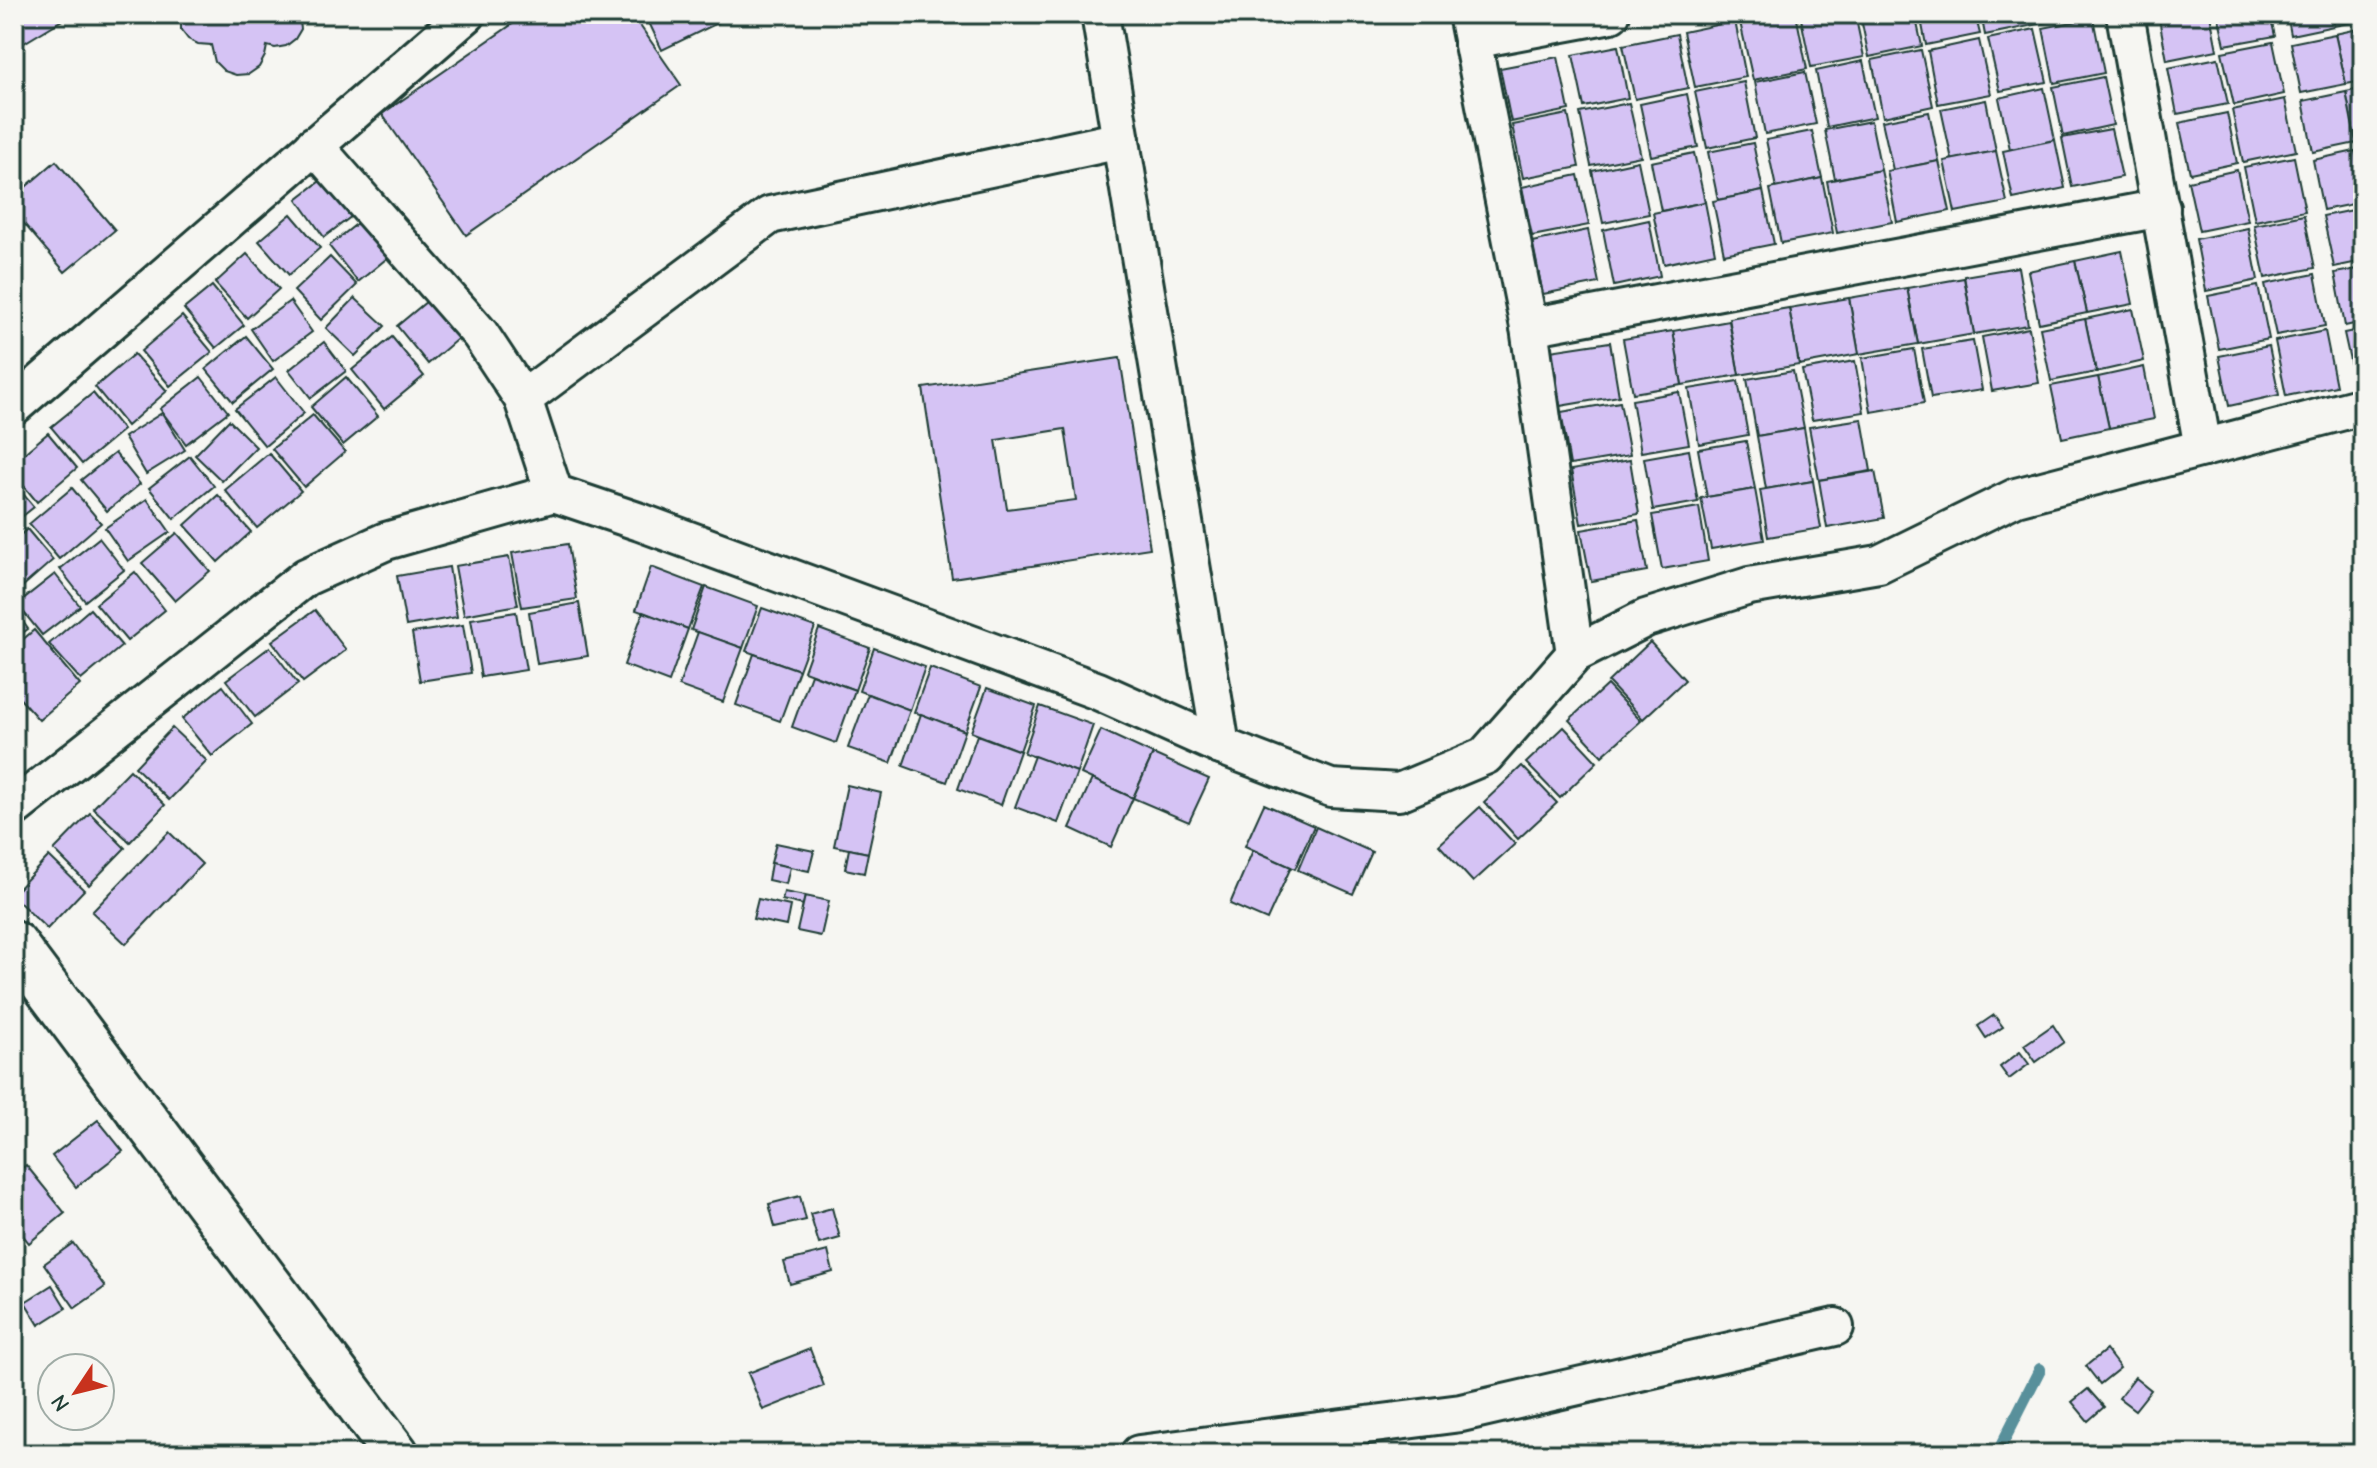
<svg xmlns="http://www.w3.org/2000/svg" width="2377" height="1468" font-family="'Comic Neue',sans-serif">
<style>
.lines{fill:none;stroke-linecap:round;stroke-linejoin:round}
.stream{stroke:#59909b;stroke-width:12}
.building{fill:#d5c3f4;stroke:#1f3d34;stroke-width:2;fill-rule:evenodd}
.minor-casing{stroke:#1f3d34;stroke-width:42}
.tertiary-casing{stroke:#1f3d34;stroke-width:50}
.minor{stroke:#f6f6f2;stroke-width:36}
.tertiary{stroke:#f6f6f2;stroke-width:44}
</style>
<rect width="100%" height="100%" fill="#f6f6f2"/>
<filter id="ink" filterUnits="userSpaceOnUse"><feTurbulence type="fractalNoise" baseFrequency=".0125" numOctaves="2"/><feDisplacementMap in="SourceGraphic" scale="16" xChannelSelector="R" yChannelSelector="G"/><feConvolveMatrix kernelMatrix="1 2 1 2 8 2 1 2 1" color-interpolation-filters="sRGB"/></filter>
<g filter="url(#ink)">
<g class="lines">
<path class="stream" d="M1997 1454 2040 1369"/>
</g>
<g class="building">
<path d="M14 14H72L14 49Z"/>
<path d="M181 14H229L231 20 242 18 250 21 251 14H299L301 29 295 39 286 46 275 48 267 46 265 56 259 67 249 74 236 75 224 71 215 62 211 45 198 44 188 39 181 30Z"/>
<path d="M527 14H632L681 85 466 235 382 114Z"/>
<path d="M645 14H736L662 50Z"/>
<path d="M1780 14H1796L1807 69 1753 80 1740 22Z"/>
<path d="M1800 14H1855L1864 57 1811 67Z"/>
<path d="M1860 14H1915L1922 46 1869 57Z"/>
<path d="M1920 14H1975L1980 34 1926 45Z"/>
<path d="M1981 14H2037L2039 24 1985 35Z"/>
<path d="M2042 14H2088L2043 23Z"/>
<path d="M2158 14H2210L2217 50 2167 60Z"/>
<path d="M2218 14H2270L2275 36 2225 45Z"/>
<path d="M2287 14H2332L2334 26 2291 35Z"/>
<path d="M2332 14H2363V20L2334 26Z"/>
<path d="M2093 18 2104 73 2054 83 2043 28Z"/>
<path d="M1735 21 1746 77 1695 87 1683 32Z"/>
<path d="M2363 28V81L2346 84 2335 34Z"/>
<path d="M2035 29 2047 82 2000 91 1988 39Z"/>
<path d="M1677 34 1688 88 1635 99 1623 45Z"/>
<path d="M2335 34 2346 84 2301 93 2291 43Z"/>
<path d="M1979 40 1991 94 1938 104 1928 51Z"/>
<path d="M2273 42 2284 94 2234 105 2222 52Z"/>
<path d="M1618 46 1628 98 1584 107 1573 55Z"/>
<path d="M1921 50 1933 106 1883 117 1872 60Z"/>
<path d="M1558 57 1569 110 1511 122 1500 68Z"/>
<path d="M2218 58 2228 104 2177 114 2168 68Z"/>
<path d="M1863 61 1875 117 1827 127 1816 71Z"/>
<path d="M1805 72 1816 124 1765 134 1755 82Z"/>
<path d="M2103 77 2113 125 2063 136 2053 87Z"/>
<path d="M1744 82 1755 138 1707 148 1695 92Z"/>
<path d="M2044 88 2055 140 2010 149 1999 98Z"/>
<path d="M2363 88V142L2356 143 2346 92Z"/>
<path d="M2346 92 2356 143 2313 152 2303 101Z"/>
<path d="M1687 94 1698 147 1651 156 1640 104Z"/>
<path d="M2285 99 2296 151 2243 162 2232 110Z"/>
<path d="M1986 100 1996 151 1952 160 1941 109Z"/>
<path d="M1629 103 1641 156 1591 166 1580 113Z"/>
<path d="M1929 112 1939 161 1893 170 1882 121Z"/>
<path d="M2227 113 2237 163 2190 173 2179 123Z"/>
<path d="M1568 114 1579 167 1523 178 1512 125Z"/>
<path d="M1871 121 1881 170 1835 179 1825 130Z"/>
<path d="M2111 129 2122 177 2072 187 2062 138Z"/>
<path d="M1812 131 1822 178 1776 188 1766 140Z"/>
<path d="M2055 140 2065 188 2013 199 2003 151Z"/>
<path d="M1753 143 1763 191 1718 200 1708 152Z"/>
<path d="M2363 149V191L2355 151Z"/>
<path d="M1996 151 2007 202 1955 212 1944 161Z"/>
<path d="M2355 151 2363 191V202L2323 210 2313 160Z"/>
<path d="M1694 153 1705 202 1661 211 1651 162Z"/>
<path d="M2294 157 2305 211 2255 221 2244 167Z"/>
<path d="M56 161 115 230 65 272 14 212V197Z"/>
<path d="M1638 161 1649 214 1603 223 1592 171Z"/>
<path d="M1939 161 1950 211 1897 222 1887 171Z"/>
<path d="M1881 170 1892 222 1837 233 1827 181Z"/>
<path d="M2237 170 2248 221 2199 231 2188 181Z"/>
<path d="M1578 175 1589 225 1532 236 1522 187Z"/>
<path d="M324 178 352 216 324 237 297 199Z"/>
<path d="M1822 178 1833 233 1781 243 1770 189Z"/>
<path d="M1763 191 1774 244 1724 254 1713 201Z"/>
<path d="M1705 202 1715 253 1664 264 1653 213Z"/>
<path d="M2363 208V261L2334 267 2323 216Z"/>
<path d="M291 214 320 248 289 275 259 241Z"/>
<path d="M369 214 397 250 358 282 329 246Z"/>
<path d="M2304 215 2315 268 2265 278 2254 225Z"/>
<path d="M1649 220 1660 276 1614 286 1603 230Z"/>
<path d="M2248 228 2258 280 2206 291 2196 239Z"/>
<path d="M1588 230 1599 283 1543 294 1532 242Z"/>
<path d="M2122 251 2133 304 2087 313 2075 261Z"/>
<path d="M247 254 279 289 247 318 215 283Z"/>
<path d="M330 257 357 285 321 320 294 291Z"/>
<path d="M2075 261 2087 313 2039 323 2028 271Z"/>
<path d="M2018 267 2028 325 1974 334 1964 276Z"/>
<path d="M2363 268V322L2345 326 2335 273Z"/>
<path d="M2315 274 2325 326 2276 335 2265 284Z"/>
<path d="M1964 278 1974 334 1918 344 1907 288Z"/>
<path d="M212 286 244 325 216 348 184 309Z"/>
<path d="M2258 286 2269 339 2219 349 2208 296Z"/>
<path d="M1907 288 1918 344 1859 354 1849 298Z"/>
<path d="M438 292 469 329 428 364 397 326Z"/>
<path d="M355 298 385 326 355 356 326 328Z"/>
<path d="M1849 298 1859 354 1799 365 1789 308Z"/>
<path d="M290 301 312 332 273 361 251 329Z"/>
<path d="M1789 308 1799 365 1739 375 1729 318Z"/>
<path d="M2133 309 2144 361 2096 372 2085 319Z"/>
<path d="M182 316 212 352 170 386 141 351Z"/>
<path d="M2085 319 2096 372 2051 381 2040 328Z"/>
<path d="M1729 321 1739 375 1682 385 1673 331Z"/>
<path d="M2029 328 2039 383 1992 391 1982 337Z"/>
<path d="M2363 329V381L2355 383 2344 333Z"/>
<path d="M1673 331 1682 385 1633 393 1623 339Z"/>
<path d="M2325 331 2336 386 2286 396 2275 341Z"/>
<path d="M246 336 273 369 233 402 206 369Z"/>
<path d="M392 337 424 376 384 409 352 370Z"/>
<path d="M1973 341 1982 390 1931 398 1922 349Z"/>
<path d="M324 342 346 371 311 398 289 370Z"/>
<path d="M1610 342 1619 396 1560 406 1550 351Z"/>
<path d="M2269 346 2279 395 2229 406 2219 356Z"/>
<path d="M1914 349 1924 403 1871 412 1862 358Z"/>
<path d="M134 354 167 391 127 426 95 387Z"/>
<path d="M1120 358 1150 548 952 578 923 388ZM1065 429 1076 500 1007 509 996 440Z"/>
<path d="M1855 361 1864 412 1812 420 1802 370Z"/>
<path d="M2144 367 2154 419 2109 428 2098 377Z"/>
<path d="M1793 371 1804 428 1757 436 1747 379Z"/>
<path d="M201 377 228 412 186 444 160 409Z"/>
<path d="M276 377 304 413 265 446 235 409Z"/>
<path d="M346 377 378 416 343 445 311 407Z"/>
<path d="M2098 377 2109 428 2062 438 2051 386Z"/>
<path d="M1738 381 1748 435 1699 444 1689 389Z"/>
<path d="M1679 392 1689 444 1641 452 1632 400Z"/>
<path d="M93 393 123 430 82 464 51 427Z"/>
<path d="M1620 402 1630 455 1570 465 1561 412Z"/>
<path d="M162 413 185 450 146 474 124 437Z"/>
<path d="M313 415 345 452 304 487 272 449Z"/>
<path d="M1862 419 1871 471 1819 480 1809 427Z"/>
<path d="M229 420 256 447 222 481 195 455Z"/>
<path d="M1804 428 1813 481 1766 489 1757 436Z"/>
<path d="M48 433 77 468 37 502 14 474V462Z"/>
<path d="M1746 441 1755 489 1707 497 1698 449Z"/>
<path d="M1689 450 1698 502 1653 510 1644 458Z"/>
<path d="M115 453 140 484 107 511 81 480Z"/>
<path d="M269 453 301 491 257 528 225 490Z"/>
<path d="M190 456 214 486 174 519 149 488Z"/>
<path d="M1630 460 1639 514 1581 524 1571 470Z"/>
<path d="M1875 471 1884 518 1827 528 1819 480Z"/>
<path d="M1813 481 1821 528 1768 537 1760 490Z"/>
<path d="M14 483 34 507 14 523Z"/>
<path d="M72 488 101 523 59 559 29 524Z"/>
<path d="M1755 489 1764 540 1711 549 1701 498Z"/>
<path d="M218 495 251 532 218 562 185 525Z"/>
<path d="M147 499 170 532 128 561 105 528Z"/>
<path d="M1699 507 1708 561 1662 569 1652 515Z"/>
<path d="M1638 520 1647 571 1591 581 1581 530Z"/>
<path d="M27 529 53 560 14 594V541Z"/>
<path d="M177 533 210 571 175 601 142 563Z"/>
<path d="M99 538 124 570 85 601 60 569Z"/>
<path d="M568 544 577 599 522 607 512 553Z"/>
<path d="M509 557 518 605 464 615 455 566Z"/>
<path d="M449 567 457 617 406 626 397 576Z"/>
<path d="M651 567 704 587 688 629 636 610Z"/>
<path d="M135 572 165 610 127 641 96 604Z"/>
<path d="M55 574 80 606 42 635 17 604Z"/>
<path d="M706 587 758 606 743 648 691 630Z"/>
<path d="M579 603 588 656 537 664 529 612Z"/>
<path d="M762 608 815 627 799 670 746 651Z"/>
<path d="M14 609 28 629 14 639Z"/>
<path d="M90 609 122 646 81 680 49 644Z"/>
<path d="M315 610 346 650 303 682 272 641Z"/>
<path d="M516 612 526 670 481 677 471 619Z"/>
<path d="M643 612 688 629 669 682 624 665Z"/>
<path d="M463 625 471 673 420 681 412 633Z"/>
<path d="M819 629 870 648 855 690 804 671Z"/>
<path d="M34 630 80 685 39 720 14 692V647Z"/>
<path d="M698 632 743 648 723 702 679 686Z"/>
<path d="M1650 642 1685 680 1643 719 1608 682Z"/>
<path d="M270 647 298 684 255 717 226 680Z"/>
<path d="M874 648 925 667 910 710 859 691Z"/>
<path d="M754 654 799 670 780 721 736 705Z"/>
<path d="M930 668 981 687 965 731 914 712Z"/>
<path d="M811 674 855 690 836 743 792 727Z"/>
<path d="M1607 685 1641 721 1602 756 1569 720Z"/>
<path d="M223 686 252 724 212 756 182 719Z"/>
<path d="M987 688 1036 706 1020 751 971 732Z"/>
<path d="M868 694 910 710 891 763 848 748Z"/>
<path d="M1040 706 1093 725 1077 772 1024 753Z"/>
<path d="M921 714 965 731 947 782 903 766Z"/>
<path d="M1564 727 1597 762 1560 798 1526 763Z"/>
<path d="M172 728 207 761 169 800 135 767Z"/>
<path d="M1101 730 1153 754 1133 798 1081 774Z"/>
<path d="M977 735 1020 751 1001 805 958 789Z"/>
<path d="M1153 754 1209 779 1189 822 1133 798Z"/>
<path d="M1034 756 1077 772 1058 823 1015 807Z"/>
<path d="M1522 766 1557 803 1518 839 1484 802Z"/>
<path d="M130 770 165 805 130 842 93 808Z"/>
<path d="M1092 779 1133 798 1111 847 1070 828Z"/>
<path d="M847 785 881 793 868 853 834 846Z"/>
<path d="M1264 804 1314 826 1295 869 1245 846Z"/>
<path d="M1480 807 1515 844 1473 882 1439 845Z"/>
<path d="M90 813 125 848 89 885 54 850Z"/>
<path d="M1316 827 1372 852 1353 894 1298 870Z"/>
<path d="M169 832 202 864 126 944 92 912Z"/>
<path d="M776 843 814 851 809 871 771 863Z"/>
<path d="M849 849 868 853 864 873 845 869Z"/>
<path d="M1253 850 1291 867 1267 920 1230 904Z"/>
<path d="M49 856 84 890 47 929 14 897V893Z"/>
<path d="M771 863 790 867 786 884 768 880Z"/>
<path d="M784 892 805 896 803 905 782 900Z"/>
<path d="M805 896 829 901 821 936 797 931Z"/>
<path d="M758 899 790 906 786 926 753 919Z"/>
<path d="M1994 1015 2003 1027 1986 1038 1978 1026Z"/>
<path d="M2053 1025 2064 1042 2036 1062 2024 1045Z"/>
<path d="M2020 1052 2029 1064 2009 1079 2000 1067Z"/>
<path d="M98 1120 123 1151 76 1187 52 1156Z"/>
<path d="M26 1165 65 1213 29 1243 14 1224V1175Z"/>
<path d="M800 1196 806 1220 775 1227 769 1204Z"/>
<path d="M832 1208 840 1238 819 1244 810 1214Z"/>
<path d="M73 1243 105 1287 75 1308 44 1264Z"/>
<path d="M828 1251 833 1272 790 1284 784 1262Z"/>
<path d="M52 1285 66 1308 39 1325 25 1302Z"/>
<path d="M810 1349 824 1386 763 1410 748 1373Z"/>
<path d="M2106 1350 2120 1368 2100 1384 2086 1366Z"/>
<path d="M2135 1377 2151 1390 2135 1410 2119 1398Z"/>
<path d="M2088 1389 2104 1407 2088 1421 2072 1402Z"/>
</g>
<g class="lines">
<defs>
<g id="minor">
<path d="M1100 14 1221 746"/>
<path d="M1467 14 1529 327 1575 654"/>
<path d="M2125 14 2203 448"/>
<path d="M1472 40 1611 14"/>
<path d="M314 145 480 334 523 399 554 493 640 522 1098 691 1221 746 1331 788 1399 792 1485 756 1575 654 1646 618 1749 586 1879 564 2016 497 2363 406"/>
<path d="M1529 327 2161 208"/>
<path d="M523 399 770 215 1121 140"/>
<path d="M14 406 467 14"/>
<path d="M14 808 306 577 386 541 554 493"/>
<path d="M1139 1454 1461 1413 1835 1327"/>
</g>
<path id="tertiary" d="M14 944 396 1454"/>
</defs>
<use href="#minor" class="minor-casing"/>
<use href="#tertiary" class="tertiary-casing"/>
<use href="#minor" class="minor"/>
<use href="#tertiary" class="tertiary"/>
</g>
</g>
<rect width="2377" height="1468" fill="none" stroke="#f6f6f2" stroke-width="48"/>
<rect x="24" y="24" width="2329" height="1420" fill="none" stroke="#1f3d34" stroke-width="3" filter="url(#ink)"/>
<g transform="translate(76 1392) rotate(235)"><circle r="38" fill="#f6f6f2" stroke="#a0aca6" stroke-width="2"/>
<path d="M0-6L14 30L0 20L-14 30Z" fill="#c8321e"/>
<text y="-12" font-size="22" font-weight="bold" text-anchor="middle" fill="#1f3d34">N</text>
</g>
</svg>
